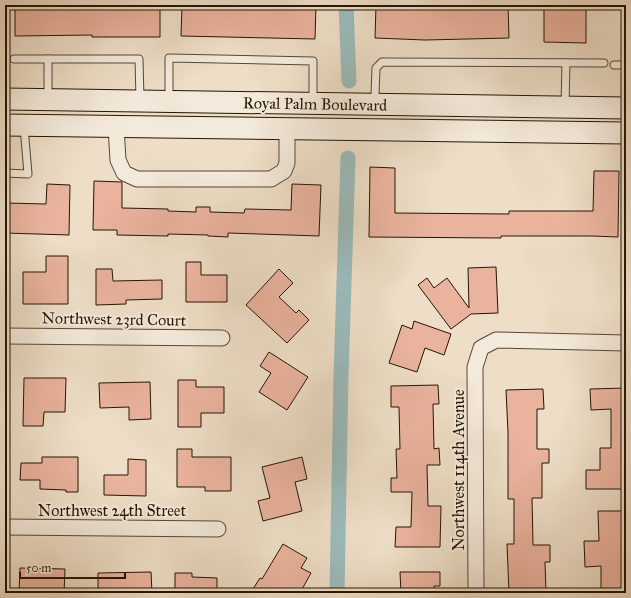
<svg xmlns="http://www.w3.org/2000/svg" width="631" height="598" font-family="'IM FELL Great Primer',serif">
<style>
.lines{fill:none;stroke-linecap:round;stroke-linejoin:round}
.canal{stroke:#9bbbbc;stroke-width:15}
.building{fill:#eab39e;stroke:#251504}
.lane-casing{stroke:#574735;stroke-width:9}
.street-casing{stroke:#574735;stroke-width:17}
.secondary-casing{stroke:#251504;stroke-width:23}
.lane{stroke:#f4eadb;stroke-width:7}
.street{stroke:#f4eadb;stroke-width:15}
.secondary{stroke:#f4eadb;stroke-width:21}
.labels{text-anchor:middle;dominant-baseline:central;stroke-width:4;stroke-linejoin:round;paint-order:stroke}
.street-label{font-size:16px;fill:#251504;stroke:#f4eadb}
</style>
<rect width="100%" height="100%" fill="#eedec7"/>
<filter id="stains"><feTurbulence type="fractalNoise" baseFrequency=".005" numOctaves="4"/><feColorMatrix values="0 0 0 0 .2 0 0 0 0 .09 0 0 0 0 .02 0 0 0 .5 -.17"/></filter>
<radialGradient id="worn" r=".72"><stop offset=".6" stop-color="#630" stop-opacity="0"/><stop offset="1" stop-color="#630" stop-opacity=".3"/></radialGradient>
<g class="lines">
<g class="canal">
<path d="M346 5 349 81"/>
<path d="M337 593 341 376 348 158"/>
</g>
</g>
<g class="building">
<path d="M15 5H160V37H92V35L15 36Z"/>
<path d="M182 5H316L315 39 181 36Z"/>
<path d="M376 5H508L509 38 425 40 375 38Z"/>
<path d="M544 5H586V43L544 42Z"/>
<path d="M370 167 395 168V213L509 214V211H593L594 171H619L618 237 592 236H501V238L369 237Z"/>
<path d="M94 181 122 182V208L168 209V211L196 212V207H210V212L244 213 245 209 291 210 292 184 321 185 319 236 228 233V237L208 236V235L168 234V236L117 235V230H93Z"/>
<path d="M47 184 70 185 69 235 5 233V203L46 204Z"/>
<path d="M46 256H68V304H23V272H46Z"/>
<path d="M186 262H201V275H227V302H186Z"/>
<path d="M496 267 498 313 471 314 451 329 418 285 427 278 434 288 447 278 469 308 468 268Z"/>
<path d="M96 269H112L113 281 162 280V299L126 300V304L96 305Z"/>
<path d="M279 269 293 283 279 297 296 313 299 310 309 320 287 343 246 305Z"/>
<path d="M414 321 451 334 444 355 425 348 417 372 389 363 402 325 412 329Z"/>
<path d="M269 352 308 377 287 410 259 392 271 373 260 366Z"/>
<path d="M24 378H66L65 412H44L43 426H23Z"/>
<path d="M178 380H196V387H224V413H201V427H178Z"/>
<path d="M150 382 151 419 129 420V407L100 408 99 383Z"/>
<path d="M438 385 439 404H433L434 449 439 448 440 465H427L428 506H441L440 547H395L396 527H411L412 492H391V478H397L396 449H400L399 407H391V386Z"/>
<path d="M626 388V489H586V470H600V448H611V409L591 410 590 389Z"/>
<path d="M543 389 544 409H537V449H549V463H542V498H532L533 545H550V562H545L546 593H509L507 544H514V499H508V432L506 390Z"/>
<path d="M177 449H192V457H231V491H205V487H177Z"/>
<path d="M42 457H78V492H66V490L40 489V480H20L21 463H42Z"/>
<path d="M302 457 307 479 295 482 302 511 263 521 258 501 270 498 262 467Z"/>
<path d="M128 459 146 460V496L104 495V475H128Z"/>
<path d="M598 511H626V593H601V566L585 567 584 541H599Z"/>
<path d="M283 544 307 558 301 568 311 573 300 593H259L253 589 260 578 262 579Z"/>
<path d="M20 568 65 569 64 593H19Z"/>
<path d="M151 572 152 593H98V573Z"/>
<path d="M400 572H440V586H434V593H401Z"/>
<path d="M175 573H192V577L217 578V593H175Z"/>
</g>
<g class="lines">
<defs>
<g id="lane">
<path d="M14 59H139L140 99"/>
<path d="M48 59V98"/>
<path d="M614 65H626"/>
<path d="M169 100V58L313 61V102"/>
<path d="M373 103 375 94 376 68 382 62 604 63"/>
<path d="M565 105 566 63"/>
<path d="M5 173 28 174 24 127"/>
</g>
<g id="street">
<path d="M116 126 118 160 124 173 137 179H271L284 171 287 163V128"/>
<path d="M5 336 222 338"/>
<path d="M5 527 218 529"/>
<path d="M476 593 475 367 481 348 496 340 626 343"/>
</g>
<g id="secondary">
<path d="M5 99 626 108"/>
<path d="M5 125 626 133"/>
</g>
</defs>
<use href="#lane" class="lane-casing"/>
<use href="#street" class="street-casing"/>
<use href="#secondary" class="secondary-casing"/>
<use href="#lane" class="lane"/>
<use href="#street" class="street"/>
<use href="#secondary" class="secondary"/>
</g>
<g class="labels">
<g class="street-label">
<text transform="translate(315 104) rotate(1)">Royal Palm Boulevard</text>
<text transform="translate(114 319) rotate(1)">Northwest 23rd Court</text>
<text transform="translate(458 470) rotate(-90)">Northwest 114th Avenue</text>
<text x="112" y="510">Northwest 24th Street</text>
</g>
</g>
<rect width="631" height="598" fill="none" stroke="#eedec7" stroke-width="20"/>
<rect x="6" y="6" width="619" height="586" fill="none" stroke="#251504" stroke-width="2"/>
<rect x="10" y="10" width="611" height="578" fill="none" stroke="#251504"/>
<path d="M20 572v6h105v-6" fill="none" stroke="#251504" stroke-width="2"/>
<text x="26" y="572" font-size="12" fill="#251504" stroke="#f4eadb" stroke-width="3" paint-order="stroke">50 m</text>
<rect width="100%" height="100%" filter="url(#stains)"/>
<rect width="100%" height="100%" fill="url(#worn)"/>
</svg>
